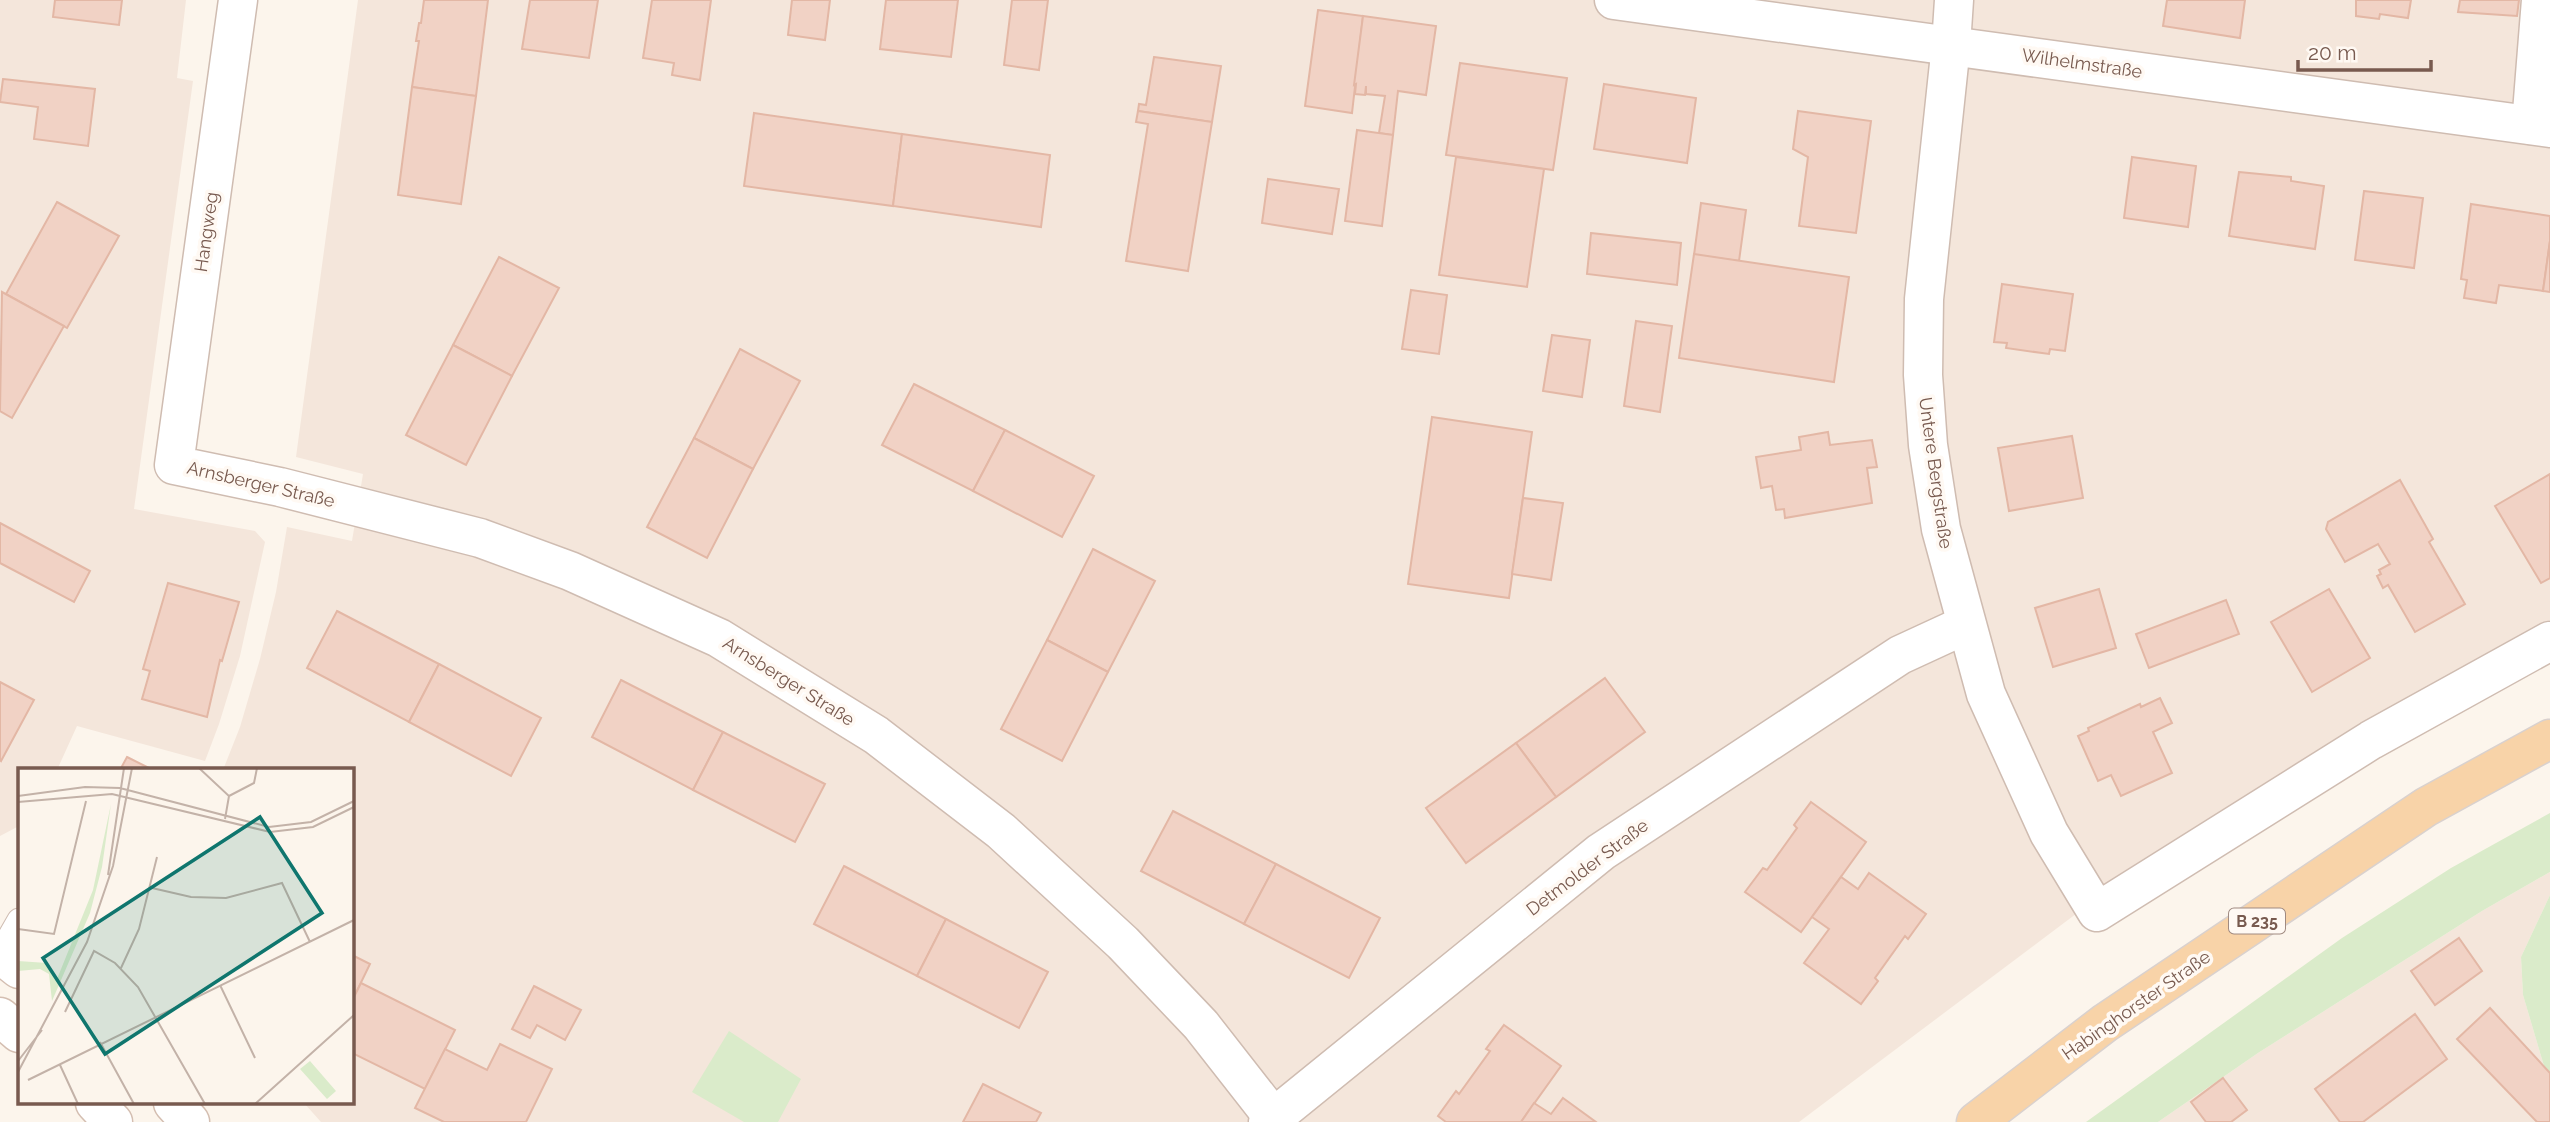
<svg xmlns="http://www.w3.org/2000/svg" width="2550" height="1122" font-family="Raleway,sans-serif">
<style>
.residential{fill:#f4e6db}
.green{fill:#daebca}
.building{fill:#f1d2c5;stroke:#e3b7a5;stroke-width:2}
.lines{fill:none;stroke-linecap:round;stroke-linejoin:round}
.service-casing{stroke:#cfbcb1;stroke-width:25}
.minor-casing{stroke:#cfbcb1;stroke-width:41}
.secondary-casing{stroke:#d4beb1;stroke-width:41}
.primary-casing{stroke:#d9d1ce;stroke-width:41}
.service{stroke:#fff;stroke-width:23}
.minor{stroke:#fff;stroke-width:38}
.secondary{stroke:#fff;stroke-width:38}
.primary{stroke:#f8d3a8;stroke-width:38}
.labels{text-anchor:middle;dominant-baseline:central;stroke-width:7;stroke-linejoin:round;paint-order:stroke}
.shield{fill:#fff9f3;stroke:#a08a80;stroke-width:2}
.shield-label{font-size:16px;font-weight:bold;fill:#785a4f}
.street-label{font-size:18px;fill:#785a4f;stroke:#fff9f3}
.inset-road{fill:none;stroke:#c3b2a8;stroke-width:2}
.view{fill:#0f766e;fill-opacity:0.15;stroke:#0f766e;stroke-width:3.5}
.inset-edge{fill:none;stroke:#785a4f;stroke-width:3.5}
</style>
<rect width="100%" height="100%" fill="#fcf5ec"/>
<g class="residential">
<path d="M0 0H186L177 78 193 81 134 509 255 531 265 542 240 656 219 724 205 761 77 726 57 770H19V826L0 836Z"/>
<path d="M358 0H2550V620L2416 698 2145 862 1799 1122H321L304 1103H352V770H223L240 727 260 659 276 592 287 527 352 541 363 474 296 457Z"/>
<path d="M2550 872V895L2521 957 2523 995 2544 1066 2550 1072V1122H2158L2258 1053 2482 911Z"/>
</g>
<g class="green">
<path d="M2550 813V872L2482 911 2258 1053 2158 1122H2086L2342 938 2451 868Z"/>
<path d="M2550 895V1072L2544 1066 2523 995 2521 957Z"/>
<path d="M729 1031 801 1079 778 1122H744L692 1092Z"/>
</g>
<g class="building">
<path d="M55 0H122L119 25 53 17Z"/>
<path d="M424 0H488L476 96 412 87 419 41H416L419 23H421Z"/>
<path d="M530 0H598L589 58 522 49Z"/>
<path d="M652 0H711L700 80 672 75 674 63 643 58Z"/>
<path d="M792 0H830L825 40 788 35Z"/>
<path d="M886 0H958L951 57 880 49Z"/>
<path d="M1012 0H1048L1039 70 1004 65Z"/>
<path d="M2167 0H2245L2240 38 2163 26Z"/>
<path d="M2356 0H2411L2408 18 2380 14 2379 19 2356 16Z"/>
<path d="M2460 0H2519L2517 16 2458 12Z"/>
<path d="M1318 10 1363 16 1352 113 1305 106Z"/>
<path d="M1363 16 1436 26 1426 95 1398 91 1393 135 1379 133 1385 96 1366 94V86L1365 95 1355 94 1356 84 1354 85Z"/>
<path d="M1154 57 1221 66 1212 122 1138 111 1139 104 1146 105Z"/>
<path d="M1460 63 1567 78 1553 170 1446 155Z"/>
<path d="M3 79 95 89 88 146 34 139 38 107 0 102Z"/>
<path d="M1604 84 1696 98 1687 163 1594 149Z"/>
<path d="M412 87 476 96 461 204 398 195Z"/>
<path d="M1138 111 1212 122 1188 271 1126 261 1148 124 1136 122Z"/>
<path d="M1798 111 1871 121 1856 233 1799 226 1808 157 1793 149Z"/>
<path d="M754 113 902 134 893 206 744 186Z"/>
<path d="M1357 130 1393 135 1382 226 1345 221Z"/>
<path d="M902 134 1050 155 1041 227 893 206Z"/>
<path d="M1456 157 1544 169 1527 287 1439 275Z"/>
<path d="M2132 157 2196 166 2188 227 2124 218Z"/>
<path d="M2239 172 2291 177V181L2324 186 2315 249 2229 236Z"/>
<path d="M1268 179 1339 189 1332 234 1262 223Z"/>
<path d="M2364 191 2423 198 2414 268 2355 260Z"/>
<path d="M57 202 119 236 67 328 6 294Z"/>
<path d="M1701 203 1746 210 1739 261 1694 255Z"/>
<path d="M2471 204 2550 216V241L2543 291 2499 285 2496 303 2464 298 2467 280 2461 279Z"/>
<path d="M1591 233 1681 243 1677 285 1587 274Z"/>
<path d="M2550 241V292L2543 291Z"/>
<path d="M1694 254 1849 277 1834 382 1679 358Z"/>
<path d="M499 257 559 288 512 376 453 345Z"/>
<path d="M2002 284 2073 294 2065 351 2050 349 2049 354 2006 348 2007 343 1994 342Z"/>
<path d="M1411 290 1447 295 1439 354 1402 349Z"/>
<path d="M2 292 64 326 12 418 0 411Z"/>
<path d="M1636 321 1672 326 1660 412 1624 406Z"/>
<path d="M1552 335 1590 340 1582 397 1543 391Z"/>
<path d="M453 345 512 376 466 465 406 435Z"/>
<path d="M740 349 800 381 753 469 694 438Z"/>
<path d="M914 384 1005 430 973 491 882 445Z"/>
<path d="M1432 417 1532 432 1509 598 1408 584Z"/>
<path d="M1005 430 1094 476 1062 537 973 491Z"/>
<path d="M1828 432 1830 445 1872 440 1877 467 1867 468 1872 503 1785 518 1784 509 1776 510 1772 486 1761 488 1756 457 1801 450 1799 437Z"/>
<path d="M2072 436 2083 498 2009 511 1998 448Z"/>
<path d="M694 438 753 469 707 558 647 527Z"/>
<path d="M2550 474V578L2541 583 2495 506Z"/>
<path d="M2400 480 2433 539 2429 542 2465 604 2415 632 2388 585 2383 588 2377 576 2381 574 2379 570 2390 564 2378 544 2345 562 2326 529 2328 522Z"/>
<path d="M1523 498 1563 503 1551 580 1512 574Z"/>
<path d="M0 523 90 571 74 602 0 563Z"/>
<path d="M1093 549 1155 581 1108 672 1047 640Z"/>
<path d="M168 583 239 602 222 661 220 660 207 717 142 699 150 671 143 669Z"/>
<path d="M2099 589 2116 648 2053 667 2035 608Z"/>
<path d="M2329 589 2370 658 2312 692 2271 622Z"/>
<path d="M2226 600 2239 634 2149 668 2136 634Z"/>
<path d="M337 611 439 664 409 722 307 668Z"/>
<path d="M1047 640 1108 672 1062 761 1001 729Z"/>
<path d="M439 664 541 718 511 776 409 722Z"/>
<path d="M1605 678 1645 732 1556 797 1516 743Z"/>
<path d="M621 680 723 732 693 790 592 737Z"/>
<path d="M0 682 34 700 1 761 0 760Z"/>
<path d="M2160 698 2172 723 2153 732 2172 773 2121 796 2111 775 2098 781 2078 736 2089 731 2088 728 2140 704 2141 707Z"/>
<path d="M723 732 825 784 795 842 693 790Z"/>
<path d="M1516 743 1556 797 1466 863 1426 808Z"/>
<path d="M127 757 153 770H120Z"/>
<path d="M1811 802 1866 842 1801 932 1745 892 1763 868 1767 870 1797 828 1794 825Z"/>
<path d="M1173 811 1276 864 1244 924 1141 871Z"/>
<path d="M1276 864 1380 918 1349 978 1244 924Z"/>
<path d="M844 866 946 919 917 976 814 924Z"/>
<path d="M1869 873 1926 914 1908 939 1905 936 1875 978 1878 981 1861 1004 1804 963 1829 929 1812 917 1841 877 1858 889Z"/>
<path d="M946 919 1048 972 1019 1028 917 976Z"/>
<path d="M2459 938 2482 971 2435 1005 2411 971Z"/>
<path d="M352 955 370 964 352 1001Z"/>
<path d="M361 983 455 1030 425 1089 352 1053V1001Z"/>
<path d="M534 986 581 1010 565 1040 537 1025 530 1038 512 1029Z"/>
<path d="M2490 1008 2550 1073V1122H2537L2457 1039Z"/>
<path d="M2415 1014 2447 1059 2363 1122H2340L2315 1089Z"/>
<path d="M1504 1025 1561 1066 1521 1122H1446L1438 1116 1456 1091 1459 1094 1490 1051 1486 1049Z"/>
<path d="M500 1044 552 1069 526 1122H444L415 1108 445 1049 487 1070Z"/>
<path d="M2223 1078 2247 1110 2231 1122H2206L2191 1102Z"/>
<path d="M983 1084 1041 1113 1036 1122H963Z"/>
<path d="M1563 1098 1596 1122H1521L1534 1103 1551 1114Z"/>
</g>
<g class="lines">
<defs>
<path id="service" d="M0 953 19 920"/>
<g id="minor">
<path d="M238 0 174 465 280 487 480 538 570 571 719 638 876 735 1001 831 1123 943 1201 1025 1273 1117"/>
<path d="M1614 0 2550 128"/>
<path d="M1954 0 1951 45 1924 299 1923 375 1928 445 1941 529 1986 694 2049 833 2097 912 2371 740 2550 641"/>
<path d="M2531 125 2541 0"/>
<path d="M1268 1122 1601 852 1900 655 1965 625"/>
</g>
<g id="secondary">
<path d="M0 954 19 969"/>
<path d="M0 1017 19 1033"/>
<path d="M95 1103 113 1122"/>
<path d="M173 1103 190 1122"/>
</g>
<path id="primary" d="M1976 1122 2105 1023 2426 807 2550 739"/>
</defs>
<use href="#service" class="service-casing"/>
<use href="#minor" class="minor-casing"/>
<use href="#secondary" class="secondary-casing"/>
<use href="#primary" class="primary-casing"/>
<use href="#service" class="service"/>
<use href="#minor" class="minor"/>
<use href="#secondary" class="secondary"/>
<use href="#primary" class="primary"/>
</g>
<g class="labels">
<rect class="shield" x="2229" y="908.5" width="56" height="25" rx="5"/>
<g class="shield-label">
<text x="2257" y="921">B 235</text>
</g>
<g class="street-label">
<text transform="translate(2082 63) rotate(8)">Wilhelmstraße</text>
<text transform="translate(206 232) rotate(-82)">Hangweg</text>
<text transform="translate(1936 473) rotate(82)">Untere Bergstraße</text>
<text transform="translate(261 484) rotate(13)">Arnsberger Straße</text>
<text transform="translate(789 681) rotate(32)">Arnsberger Straße</text>
<text transform="translate(1587 867) rotate(-37)">Detmolder Straße</text>
<text transform="translate(2136 1005) rotate(-35)">Habinghorster Straße</text>
</g>
</g>
<g transform="translate(18 768)">
<rect width="336" height="336" fill="#fcf5ec"/>
<path d="M93 36 84 99 72 145 34 233 31 206 22 201 0 203V193L29 195 39 211 75 122ZM292 293 318 323 309 331 282 301Z" fill="#daebca"/>
<path class="inset-road" d="M181 0 211 28 207 51M0 28 67 19 102 20 251 59 293 54 336 33M211 28 236 15 239 0M0 34 94 26 252 64 295 59 336 39M90 107 106 0M134 120 173 129 208 130 264 115 292 174M0 161 36 166 68 33M103 200 121 161 139 89M202 217 237 290M47 244 76 183 97 195 120 219 187 336M82 274 116 336M0 293 24 262M42 297 60 336M0 304 69 174 95 98 114 0M10 312 336 152M237 336 336 247"/>
<path class="view" d="M242 49 304 145 87 286 25 190Z"/>
<rect width="336" height="336" class="inset-edge"/>
</g>
<path d="M2298 60v10h133v-10" fill="none" stroke="#785a4f" stroke-width="3.5"/>
<text x="2308" y="60" font-size="21" fill="#785a4f" stroke="#fff9f3" stroke-width="5" paint-order="stroke">20 m</text>
</svg>
